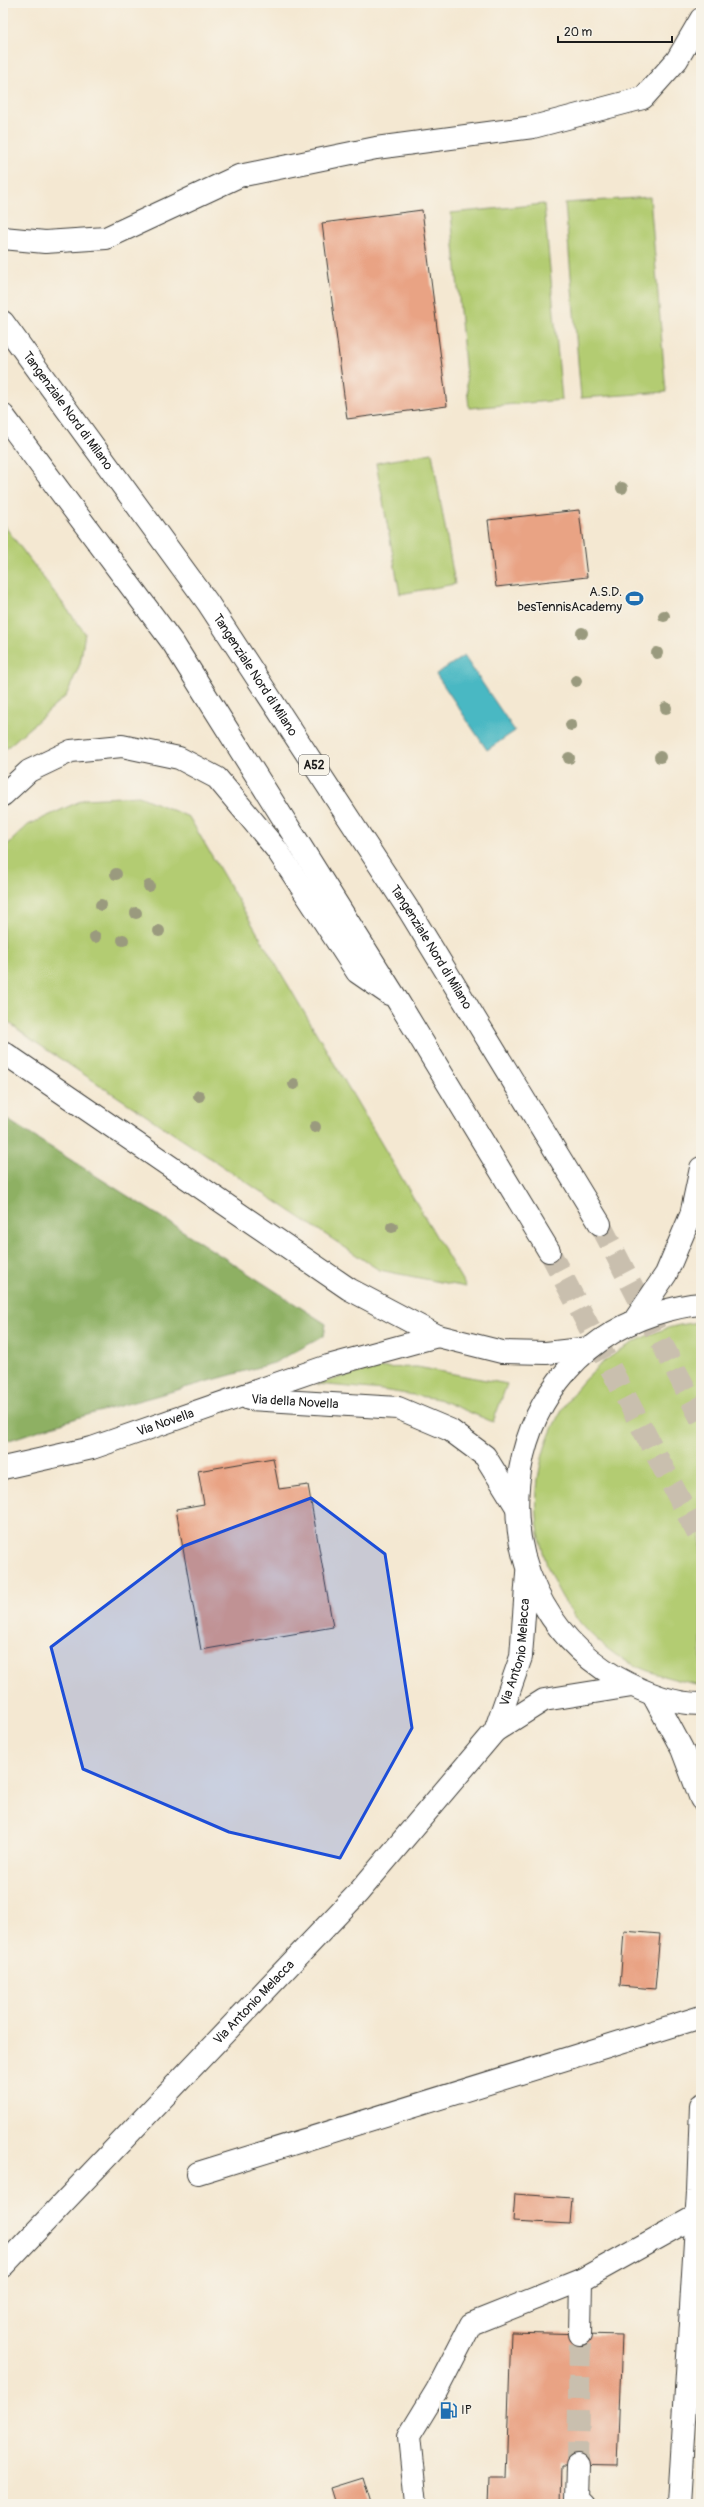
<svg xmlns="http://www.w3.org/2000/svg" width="704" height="2507" font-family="Pangolin,sans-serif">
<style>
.green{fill:#b3cc72;stroke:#687447}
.forest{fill:#8eb064;stroke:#556640}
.water{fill:#4ab8c3;stroke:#336a70}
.building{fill:#e9a384}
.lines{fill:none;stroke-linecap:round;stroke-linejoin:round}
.minor-tunnel{stroke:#c9bfae;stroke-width:22;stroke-dasharray:22 11;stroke-linecap:butt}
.highway-tunnel{stroke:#c9bfae;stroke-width:22;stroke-dasharray:22 11;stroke-linecap:butt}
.minor-casing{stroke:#3c3b37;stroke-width:24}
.major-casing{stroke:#3c3b37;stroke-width:24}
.highway-casing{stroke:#3c3b37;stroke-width:24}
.minor{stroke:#fff;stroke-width:22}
.major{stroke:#fff;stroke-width:22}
.highway{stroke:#fff;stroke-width:22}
.tree{fill:#9a9a7e}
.marked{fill:#1d4ed8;fill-opacity:0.2;stroke:#1d4ed8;stroke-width:3;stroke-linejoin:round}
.labels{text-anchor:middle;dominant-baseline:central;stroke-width:3;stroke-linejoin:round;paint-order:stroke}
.shield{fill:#f7f3e8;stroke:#5e5c59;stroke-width:1}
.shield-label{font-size:12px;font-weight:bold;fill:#1c1c1c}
.street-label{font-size:13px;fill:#1c1c1c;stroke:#f7f3e8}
.poi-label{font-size:13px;fill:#1c1c1c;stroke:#f7f3e8;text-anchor:end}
</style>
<rect width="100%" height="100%" fill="#f7f3e8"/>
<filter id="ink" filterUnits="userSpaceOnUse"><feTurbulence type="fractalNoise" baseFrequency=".025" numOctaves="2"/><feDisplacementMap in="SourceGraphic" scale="8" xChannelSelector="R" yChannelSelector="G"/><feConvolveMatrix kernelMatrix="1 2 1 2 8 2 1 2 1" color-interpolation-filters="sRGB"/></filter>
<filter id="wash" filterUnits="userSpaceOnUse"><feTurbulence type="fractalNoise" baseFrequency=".012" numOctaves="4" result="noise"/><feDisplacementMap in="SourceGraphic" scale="16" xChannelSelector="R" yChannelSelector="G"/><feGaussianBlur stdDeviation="0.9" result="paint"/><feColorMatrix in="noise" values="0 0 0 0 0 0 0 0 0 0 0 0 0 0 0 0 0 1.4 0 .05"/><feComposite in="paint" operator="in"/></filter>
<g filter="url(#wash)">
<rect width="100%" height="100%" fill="#f4e8d2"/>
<g class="green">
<path d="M650 197 666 392 581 398 565 203Z"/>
<path d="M544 204 562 400 469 408 451 213Z"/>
<path d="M432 453 455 584 400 594 376 463Z"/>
<path d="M3 524 85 633 80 664 66 696 3 751Z"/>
<path d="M139 796 189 817 466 1287 379 1270 32 1040 3 1018V849L28 825 85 799Z"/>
<path d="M701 1322V1685C671 1679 642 1672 616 1655 509 1581 510 1421 619 1351 644 1335 671 1324 701 1322Z"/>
<path d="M417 1367 507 1384 493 1422 438 1399 382 1390 317 1384 374 1368Z"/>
</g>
<path class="forest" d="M3 1117 172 1224 326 1324 324 1336 274 1363 80 1417 3 1442Z"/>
<path class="water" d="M464 656 515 731 487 750 436 674Z"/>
<g id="blocks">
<g class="building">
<path d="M422 210 447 406 347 419 322 223Z"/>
<path d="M579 510 587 577 496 587 488 520Z"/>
<path d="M273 1458 279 1489 308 1485 333 1627 201 1650 176 1509 204 1504 198 1471Z"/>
<path d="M624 1931 660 1934 655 1989 620 1986Z"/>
<path d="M515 2194 572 2198 570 2224 513 2221Z"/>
<path d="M511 2332 622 2335 617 2466 562 2465 561 2504H488L489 2478H506Z"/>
<path d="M363 2478 371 2504H336L331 2488Z"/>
</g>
</g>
</g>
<g filter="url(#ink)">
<use href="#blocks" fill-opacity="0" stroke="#3c3b37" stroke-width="1"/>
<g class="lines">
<path class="minor-tunnel" d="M578 2465 580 2334"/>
<g class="highway-tunnel">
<path d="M600 1224 701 1419"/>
<path d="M549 1251 701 1540"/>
</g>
<defs>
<g id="minor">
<path id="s1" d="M249 1399 398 1408 450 1430 485 1456 516 1506"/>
<path id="s2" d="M3 1468 92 1448 328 1366 438 1336"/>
<path d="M653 1695 682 1749 701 1799"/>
<path d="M198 2173 701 2017"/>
<path d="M580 2334 581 2280 696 2216"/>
<path d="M578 2465 577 2498 583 2504"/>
<path d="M416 2504 409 2436 437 2390 471 2324 581 2280"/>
<path d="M679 2504 698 2192 701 2105"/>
</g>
<g id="major">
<path d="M701 1304C684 1305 670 1309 654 1314 491 1367 468 1590 616 1677 641 1691 671 1704 701 1704"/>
<path d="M634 1321 666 1274 691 1215 701 1168"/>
<path id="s3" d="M495 1731 521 1657 527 1573"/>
<path id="s4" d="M3 2266 358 1893 495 1731 544 1700 632 1686"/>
</g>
<g id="highway">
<path d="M3 238 45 242 106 238 239 176 376 148 533 127 643 98 677 60 701 19"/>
<path id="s5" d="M3 322 208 603 410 912 600 1224"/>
<path d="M3 415 173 643 396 998 549 1251"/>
<path d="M3 795 29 771 71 751 122 746 179 758 217 778 277 850 357 972 389 994"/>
<path d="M3 1052 349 1289 438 1336 502 1352 546 1353 590 1348"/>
</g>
</defs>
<use href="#minor" class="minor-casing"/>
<use href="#major" class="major-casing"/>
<use href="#highway" class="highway-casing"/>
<use href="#minor" class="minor"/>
<use href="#major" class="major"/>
<use href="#highway" class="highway"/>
</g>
<g class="tree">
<circle cx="622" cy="488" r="6"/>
<circle cx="664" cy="616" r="6"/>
<circle cx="582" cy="633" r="6"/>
<circle cx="657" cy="653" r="6"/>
<circle cx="576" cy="681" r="6"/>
<circle cx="666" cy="708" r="6"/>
<circle cx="571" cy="725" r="6"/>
<circle cx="660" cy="757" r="6"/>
<circle cx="569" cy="758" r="6"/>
<circle cx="116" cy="874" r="6"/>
<circle cx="149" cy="886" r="6"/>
<circle cx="101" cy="905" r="6"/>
<circle cx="136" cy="913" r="6"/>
<circle cx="159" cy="931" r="6"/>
<circle cx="95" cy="937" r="6"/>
<circle cx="123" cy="940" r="6"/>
<circle cx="294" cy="1084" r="6"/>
<circle cx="199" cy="1096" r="6"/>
<circle cx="315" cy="1127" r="6"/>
<circle cx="392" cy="1227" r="6"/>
</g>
</g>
<path class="marked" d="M311 1498 385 1554 412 1728 340 1858 229 1832 83 1769 51 1647 184 1546Z"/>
<defs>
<symbol id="stadium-bare" viewBox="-9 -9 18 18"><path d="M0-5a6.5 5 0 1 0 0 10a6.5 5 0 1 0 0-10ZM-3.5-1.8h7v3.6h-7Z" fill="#1f6fb2" stroke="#f7f3e8" stroke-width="2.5" paint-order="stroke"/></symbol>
<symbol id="fuel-bare" viewBox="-9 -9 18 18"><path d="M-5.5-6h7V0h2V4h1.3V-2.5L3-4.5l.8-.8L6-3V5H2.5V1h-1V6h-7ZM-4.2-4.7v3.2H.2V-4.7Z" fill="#1f6fb2" stroke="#f7f3e8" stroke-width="2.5" paint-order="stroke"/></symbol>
</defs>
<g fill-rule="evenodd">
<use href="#stadium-bare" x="622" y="586" width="25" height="25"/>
<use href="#fuel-bare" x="436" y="2398" width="25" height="25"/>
</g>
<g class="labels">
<rect class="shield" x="299" y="755" width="30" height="20" rx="3"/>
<g class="shield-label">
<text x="314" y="765">A52</text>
</g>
<g class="street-label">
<text stroke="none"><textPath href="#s5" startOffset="110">Tangenziale Nord di Milano</textPath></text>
<text stroke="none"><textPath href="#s5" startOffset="434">Tangenziale Nord di Milano</textPath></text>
<text stroke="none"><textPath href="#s5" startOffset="758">Tangenziale Nord di Milano</textPath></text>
<text stroke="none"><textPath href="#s1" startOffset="46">Via della Novella</textPath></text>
<text stroke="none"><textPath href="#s2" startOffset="169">Via Novella</textPath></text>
<text stroke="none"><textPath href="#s3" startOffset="82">Via Antonio Melacca</textPath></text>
<text stroke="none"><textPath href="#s4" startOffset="364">Via Antonio Melacca</textPath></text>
</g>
<g class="poi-label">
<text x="622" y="592">A.S.D.<tspan x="622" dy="15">besTennisAcademy</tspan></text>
<text x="461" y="2410" text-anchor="start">IP</text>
</g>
</g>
<rect width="704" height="2507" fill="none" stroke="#f7f3e8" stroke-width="16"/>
<path d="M558 36v6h114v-6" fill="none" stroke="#1c1c1c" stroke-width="2"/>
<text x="564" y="36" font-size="12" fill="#1c1c1c" stroke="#f7f3e8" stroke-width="3" paint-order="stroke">20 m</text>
</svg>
